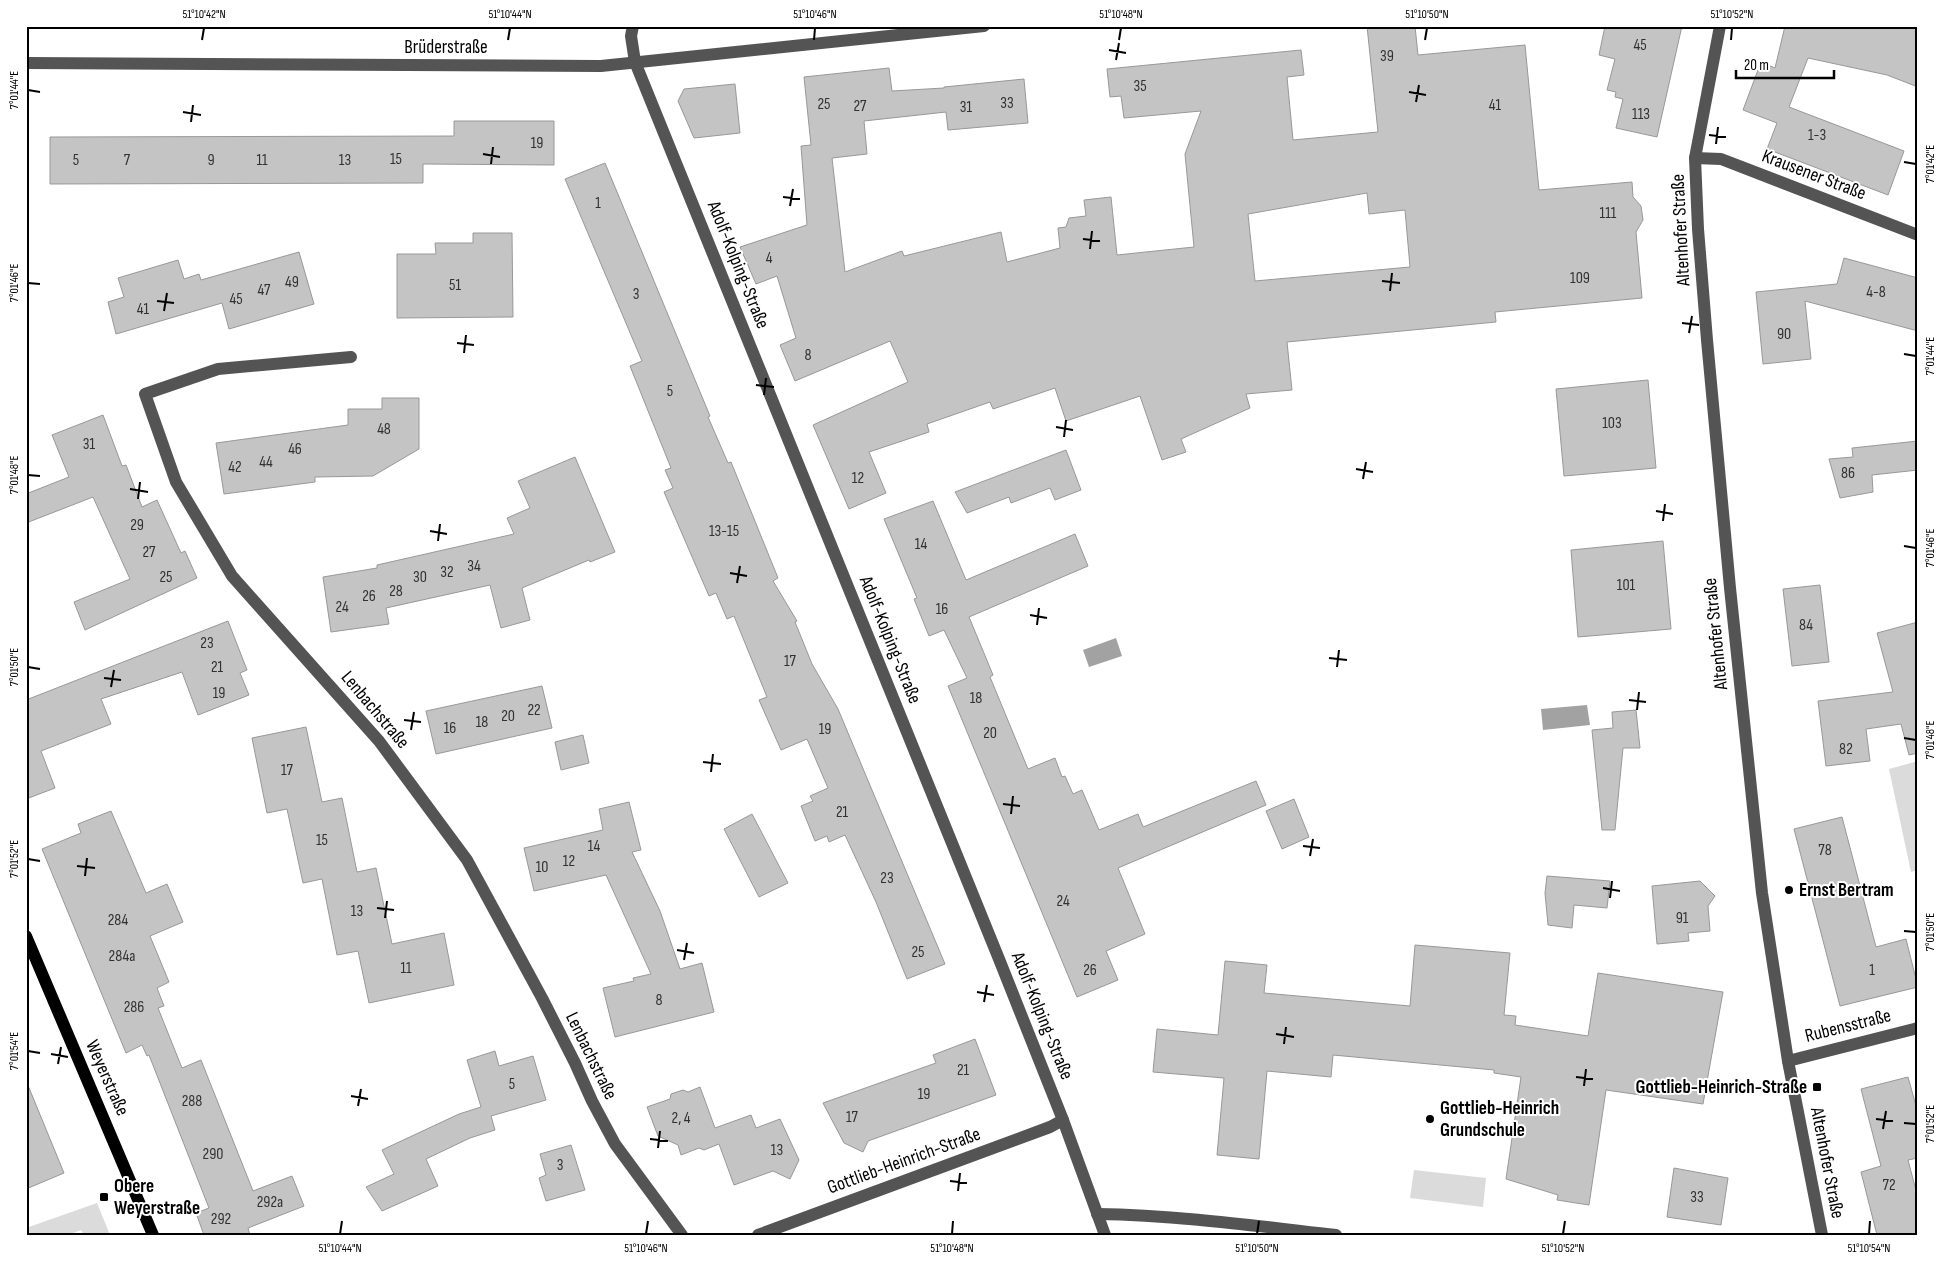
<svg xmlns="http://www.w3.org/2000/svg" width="1944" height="1261" font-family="'Sofia Sans Condensed',sans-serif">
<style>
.green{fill:#dbdbdb}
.water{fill:#a2a2a2}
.building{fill:#c4c4c4;stroke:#989898;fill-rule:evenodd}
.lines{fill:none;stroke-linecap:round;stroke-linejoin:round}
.minor{stroke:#545454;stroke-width:12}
.major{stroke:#000;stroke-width:12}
.ticks{fill:none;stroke:#000;stroke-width:2}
.poi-dot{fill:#000;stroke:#fff;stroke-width:2}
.labels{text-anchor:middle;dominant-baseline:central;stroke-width:4;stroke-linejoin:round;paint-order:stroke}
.number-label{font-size:16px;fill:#313131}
.street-label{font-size:19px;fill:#000;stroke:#fff}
.poi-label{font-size:19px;font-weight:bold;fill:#000;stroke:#fff;text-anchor:start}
.neatline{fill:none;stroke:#000;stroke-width:2}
.ticks-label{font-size:12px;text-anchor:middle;fill:#000}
</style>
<rect width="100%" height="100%" fill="#fff"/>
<g class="green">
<path d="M1918 761V870L1911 872 1889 769Z"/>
<path d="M1414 1170 1486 1178 1483 1207 1410 1198Z"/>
<path d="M97 1203 110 1235H84L81 1230 68 1235H26V1228Z"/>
</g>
<g class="water">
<path d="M1116 638 1122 656 1089 667 1083 650Z"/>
<path d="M1587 705 1590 725 1543 730 1541 709Z"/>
</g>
<g class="building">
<path d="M1367 26H1415L1418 55 1525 45 1539 190 1632 182 1633 197 1641 206 1643 220 1636 232 1642 298 1495 312 1496 322 1287 342 1292 390 1246 394 1250 408 1181 439 1186 452 1162 460 1140 396 1066 421 1055 388 993 409 990 402 927 424 929 432 869 452 886 493 849 509 813 425 908 382 890 341 795 381 780 345 796 338 777 276 756 284 740 247 807 225 801 146 811 145 804 77 889 68 892 91 944 88V87L1024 79 1028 123 948 130 946 112 864 121 867 154 832 158 845 272 902 251 904 256 1001 232 1007 262 1060 248 1058 228 1066 227 1069 218 1086 216 1084 200 1111 197 1117 255 1194 247 1185 154 1201 111 1124 118 1121 96 1110 97 1107 69 1301 50 1304 75 1287 77 1293 140 1378 132ZM1367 193 1369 214 1405 210 1410 267 1255 281 1248 214Z"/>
<path d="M1605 26H1682L1657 137 1616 128 1623 99 1615 97 1616 92 1607 90 1615 59 1599 55Z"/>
<path d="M1785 26H1918V87L1887 75 1808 58 1789 107 1904 151 1888 195 1767 149 1777 123 1743 110 1761 62 1775 68Z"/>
<path d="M735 84 740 133 694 138 678 101 684 89Z"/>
<path d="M454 121H554V165L423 164V183L50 184V137L454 136Z"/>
<path d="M605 163 710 416 708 417 728 463 731 462 778 578 773 581 797 621 795 622 812 664 838 709 945 964 907 979 876 902 845 835 829 842 827 836 815 841 801 806 813 801 810 796 828 788 807 739 781 750 759 700 767 697 734 616 727 619 716 593 709 596 664 492 673 488 665 470 671 468 630 366 642 361 565 179Z"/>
<path d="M473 233H512L513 317 397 318V254H436L435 243H473Z"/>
<path d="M299 252 314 304 229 329 222 303 116 334 108 302 124 297 118 278 178 260 184 279 199 274 201 280Z"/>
<path d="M1844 258 1918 278V331L1805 301 1811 359 1763 364 1756 292 1837 284Z"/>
<path d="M1648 380 1656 468 1564 476 1556 389Z"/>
<path d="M382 398H419V449L373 476 315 477V482L224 494 216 443 348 425V409H382Z"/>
<path d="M103 415 122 466 126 465 142 507 157 500 181 553 185 551 197 578 85 630 74 602 130 579 93 497 26 523V494L69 477 52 435Z"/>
<path d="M1918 441V470L1872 475 1873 492 1840 498 1829 459 1853 457 1852 448Z"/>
<path d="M1066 450 1081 490 1055 500 1050 488 1011 503 1009 497 967 513 955 492Z"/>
<path d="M575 457 615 552 590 562 589 560 522 588 530 620 501 628 490 585 386 608 389 624 331 632 323 577 377 568V565L514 534 507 518 530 508 518 481Z"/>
<path d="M933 501 966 580 1075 534 1088 566 969 617 993 675 990 677 1028 769 1055 758 1062 777 1065 776 1073 794 1082 790 1099 830 1138 814 1143 827 1256 781 1266 805 1118 868 1145 934 1106 951 1118 980 1077 997 948 686 967 678 944 630 929 636 914 599 917 598 884 519Z"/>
<path d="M1663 541 1671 629 1578 637 1571 550Z"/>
<path d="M1820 585 1829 662 1792 666 1783 589Z"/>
<path d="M228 621 247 670 240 673 249 695 198 715 182 672 101 699 111 724 41 751 55 788 26 799V700Z"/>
<path d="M1918 622V753L1909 755 1901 724 1866 729 1870 761 1826 766 1818 701 1893 692 1877 633Z"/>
<path d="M542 686 552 728 436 754 426 711Z"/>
<path d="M1636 710 1640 748H1623L1615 830H1602L1592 730 1613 728 1612 712Z"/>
<path d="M306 727 322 802 342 798 357 872 376 868 392 944 444 933 454 985 369 1003 358 951 337 955 322 879 303 883 287 809 267 813 252 738Z"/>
<path d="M583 735 589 763 561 770 555 742Z"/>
<path d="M1294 799 1309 837 1282 849 1266 811Z"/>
<path d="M629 802 641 850 632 852 660 911 680 969 702 963 714 1012 615 1037 603 988 634 981 633 978 651 974 606 875 534 891 524 848 603 830 599 809Z"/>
<path d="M111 811 146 893 167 884 183 922 150 936 169 982 157 988 164 1006 158 1008 182 1068 201 1060 253 1191 292 1176 304 1206 248 1228 250 1235H204L196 1213 209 1208 149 1055 147 1056 142 1045 126 1053 42 849 81 833 78 824Z"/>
<path d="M752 814 788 883 759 897 724 829Z"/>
<path d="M1842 817 1876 947 1906 939 1918 987 1840 1006 1794 829Z"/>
<path d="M1547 876 1610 881 1607 908 1574 905 1572 928 1548 925 1545 893Z"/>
<path d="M1700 881 1715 896 1708 906 1710 931 1688 933 1689 941 1657 944 1652 886Z"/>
<path d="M1415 945 1510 953 1504 1015 1516 1016 1515 1025 1588 1036 1598 973 1723 992 1703 1104 1606 1090 1589 1205 1557 1200 1558 1195 1506 1179 1521 1077 1494 1073V1070L1333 1055 1331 1077 1267 1071 1259 1159 1217 1155 1224 1078 1153 1072 1157 1029 1218 1035 1225 961 1267 965 1264 993 1410 1006Z"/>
<path d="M975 1039 996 1095 868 1141 863 1152 844 1143 823 1103 936 1063 933 1055Z"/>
<path d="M495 1051 499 1066 533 1056 546 1100 491 1116 495 1130 470 1138 426 1159 438 1186 382 1211 366 1187 394 1174 382 1150 459 1114 481 1107 467 1060Z"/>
<path d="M1908 1077 1918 1113V1158L1908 1160 1918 1198V1235H1877L1861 1172 1881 1166 1861 1089Z"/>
<path d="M27 1083 64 1173 26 1189V1084Z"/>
<path d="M700 1087 715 1128 751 1115 756 1128 780 1119 799 1160 790 1179 773 1171 734 1185 719 1144 704 1150 699 1148 681 1155 678 1145 658 1136 647 1107 670 1099 671 1094 683 1090 688 1092Z"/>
<path d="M571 1145 585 1190 546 1201 539 1178 546 1175 540 1154Z"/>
<path d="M1674 1168 1728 1178 1721 1225 1667 1217Z"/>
</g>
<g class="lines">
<g class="minor">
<path d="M633 26 631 36 635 62 999 959 1063 1120 1105 1235"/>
<path d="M1720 26 1695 158 1698 229 1707 340 1730 588 1762 893 1788 1061 1822 1235"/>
<path d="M26 63 601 66 984 26"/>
<path d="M1695 158 1721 159 1918 235"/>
<path d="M351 357 218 369 145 394 176 482 232 576 379 741 467 860 542 998 575 1063 592 1101 615 1144 682 1235"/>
<path d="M1788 1061 1918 1028"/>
<path d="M1097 1214C1177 1215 1257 1226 1336 1235"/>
<path d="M758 1235 1050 1127 1063 1120"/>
</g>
<path class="major" d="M26 936 153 1235"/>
</g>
<path class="ticks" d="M202 40 204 28M508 40 510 28M814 40 815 28M1119 40 1121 28M1425 40 1427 28M1731 40 1732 28M1109 50 1126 53M1116 60 1119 43M28 90 40 92M1409 92 1426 95M1416 102 1419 85M183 112 201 115M191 122 193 105M1709 135 1726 137M1716 144 1718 127M483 154 500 157M1904 162 1916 164M491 164 493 147M783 197 800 199M790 206 793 189M1083 239 1100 241M1090 249 1092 231M1382 281 1400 283M28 283 40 284M1390 291 1392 273M157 301 174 303M164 311 167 293M1682 323 1699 325M1689 333 1692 316M457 343 474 345M464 353 466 335M1904 354 1916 356M756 385 774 387M764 395 766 378M1056 427 1073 430M1064 437 1066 420M1356 469 1373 472M28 475 40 476M1363 479 1366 462M130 489 148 492M138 499 140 482M1656 511 1673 514M1663 521 1665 504M430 531 447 534M438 541 440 524M1904 546 1916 548M730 573 747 576M737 583 740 566M1030 615 1047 618M1037 625 1039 608M1329 658 1347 660M28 667 40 669M1337 667 1339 650M104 678 121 680M111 687 114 670M1629 700 1646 702M1637 710 1639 692M404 720 421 722M411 730 414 712M1904 738 1916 740M703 762 721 764M711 772 713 754M1003 804 1020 806M1011 814 1013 796M1303 846 1320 848M1310 856 1313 839M28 859 40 861M77 866 95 868M85 876 87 858M1603 888 1620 891M1610 898 1612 881M377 908 394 910M385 918 387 901M1904 931 1916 932M677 950 694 953M684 960 687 943M977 992 994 995M984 1002 987 985M1276 1034 1294 1037M1284 1044 1286 1027M28 1051 40 1053M51 1054 68 1057M58 1064 61 1047M1576 1077 1593 1079M1584 1086 1586 1069M351 1096 368 1099M358 1106 361 1089M1876 1119 1893 1121M1904 1123 1916 1124M1883 1129 1886 1111M650 1139 668 1141M658 1148 660 1131M950 1181 967 1183M958 1191 960 1173M340 1234 342 1221M646 1234 648 1221M952 1234 953 1221M1257 1234 1259 1221M1563 1234 1565 1221M1869 1234 1870 1221"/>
<g class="poi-dot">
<circle cx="1789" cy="890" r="5"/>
<rect x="1812" y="1082" width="10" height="10" rx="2.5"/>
<circle cx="1430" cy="1119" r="5"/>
<rect x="99" y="1192" width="10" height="10" rx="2.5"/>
</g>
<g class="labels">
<g class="number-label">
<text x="1640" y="45">45</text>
<text x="1387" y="56">39</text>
<text x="1140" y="86">35</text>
<text x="1007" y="103">33</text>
<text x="824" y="104">25</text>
<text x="1495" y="105">41</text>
<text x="860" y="106">27</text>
<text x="966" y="107">31</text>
<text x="1641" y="114">113</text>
<text x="1817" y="135">1-3</text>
<text x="537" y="143">19</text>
<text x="396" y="159">15</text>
<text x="76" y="160">5</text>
<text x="127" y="160">7</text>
<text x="211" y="160">9</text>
<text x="262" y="160">11</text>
<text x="345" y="160">13</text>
<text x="598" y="203">1</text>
<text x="1608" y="213">111</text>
<text x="769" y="258">4</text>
<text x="1580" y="278">109</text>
<text x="292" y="282">49</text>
<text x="455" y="285">51</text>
<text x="264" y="290">47</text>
<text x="1876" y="292">4-8</text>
<text x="636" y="294">3</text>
<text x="236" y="299">45</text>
<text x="143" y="309">41</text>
<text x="1784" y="334">90</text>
<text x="808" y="355">8</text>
<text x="670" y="391">5</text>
<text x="1612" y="423">103</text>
<text x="384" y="429">48</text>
<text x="89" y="444">31</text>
<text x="295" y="449">46</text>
<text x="266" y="462">44</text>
<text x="235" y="467">42</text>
<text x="1848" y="473">86</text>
<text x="858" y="478">12</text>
<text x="137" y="525">29</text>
<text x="724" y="531">13-15</text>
<text x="921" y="544">14</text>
<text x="149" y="552">27</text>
<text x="474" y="566">34</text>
<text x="447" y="572">32</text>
<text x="166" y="577">25</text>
<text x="420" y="577">30</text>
<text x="1626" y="585">101</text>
<text x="396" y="591">28</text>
<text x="369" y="596">26</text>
<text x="342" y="607">24</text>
<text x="942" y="609">16</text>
<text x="1806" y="625">84</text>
<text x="207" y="643">23</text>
<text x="790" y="661">17</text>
<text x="217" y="667">21</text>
<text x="219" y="693">19</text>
<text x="976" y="698">18</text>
<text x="534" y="710">22</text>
<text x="508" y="716">20</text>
<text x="482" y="722">18</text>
<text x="450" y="728">16</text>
<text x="825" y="729">19</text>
<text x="990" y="733">20</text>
<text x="1846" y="749">82</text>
<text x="287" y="770">17</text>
<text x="842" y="812">21</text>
<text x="322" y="840">15</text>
<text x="594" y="846">14</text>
<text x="1825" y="850">78</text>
<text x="569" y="861">12</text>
<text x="542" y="867">10</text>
<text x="887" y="878">23</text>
<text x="1063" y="901">24</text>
<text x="357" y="911">13</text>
<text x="1682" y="918">91</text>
<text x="118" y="920">284</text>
<text x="918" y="952">25</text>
<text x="122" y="956">284a</text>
<text x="406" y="968">11</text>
<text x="1090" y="970">26</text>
<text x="1872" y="970">1</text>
<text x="659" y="1000">8</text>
<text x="134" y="1007">286</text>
<text x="963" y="1070">21</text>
<text x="512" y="1084">5</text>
<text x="924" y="1094">19</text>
<text x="192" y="1101">288</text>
<text x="852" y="1117">17</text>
<text x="681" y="1118">2, 4</text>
<text x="777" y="1150">13</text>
<text x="213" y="1154">290</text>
<text x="560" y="1165">3</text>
<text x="1889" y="1185">72</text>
<text x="1697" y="1197">33</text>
<text x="270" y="1202">292a</text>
<text x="221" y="1219">292</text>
</g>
<g class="street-label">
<text x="446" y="47">Brüderstraße</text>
<text transform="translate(1814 175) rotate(21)">Krausener Straße</text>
<text transform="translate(1681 230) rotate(-93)">Altenhofer Straße</text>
<text transform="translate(738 265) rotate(68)">Adolf-Kolping-Straße</text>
<text transform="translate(1716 634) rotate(-96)">Altenhofer Straße</text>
<text transform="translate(890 640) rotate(68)">Adolf-Kolping-Straße</text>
<text transform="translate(375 710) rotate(50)">Lenbachstraße</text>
<text transform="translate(1042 1016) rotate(68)">Adolf-Kolping-Straße</text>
<text transform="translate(1848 1026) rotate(-14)">Rubensstraße</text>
<text transform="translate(591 1056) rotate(64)">Lenbachstraße</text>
<text transform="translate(107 1078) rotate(66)">Weyerstraße</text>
<text transform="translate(904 1161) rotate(-20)">Gottlieb-Heinrich-Straße</text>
<text transform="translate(1827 1163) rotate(79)">Altenhofer Straße</text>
</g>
<g class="poi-label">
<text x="1799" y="890">Ernst Bertram</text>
<text x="1807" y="1087" text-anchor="end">Gottlieb-Heinrich-Straße</text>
<text x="1440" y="1108">Gottlieb-Heinrich<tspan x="1440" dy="22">Grundschule</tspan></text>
<text x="114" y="1186">Obere<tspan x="114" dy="22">Weyerstraße</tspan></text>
</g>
</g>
<rect width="1944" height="1261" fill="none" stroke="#ffffff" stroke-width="55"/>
<path d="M1736 70v8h98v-8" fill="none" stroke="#000000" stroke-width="2.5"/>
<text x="1744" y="70" font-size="15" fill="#000000" stroke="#ffffff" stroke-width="4" paint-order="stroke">20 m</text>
<rect x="28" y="28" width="1888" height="1206" class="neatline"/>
<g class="ticks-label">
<text x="204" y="18">51°10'42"N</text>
<text x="510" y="18">51°10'44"N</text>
<text x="815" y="18">51°10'46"N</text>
<text x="1121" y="18">51°10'48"N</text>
<text x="1427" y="18">51°10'50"N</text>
<text x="1732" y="18">51°10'52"N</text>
<text transform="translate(14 90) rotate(-90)" y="4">7°01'44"E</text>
<text transform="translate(1930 164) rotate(-90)" y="4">7°01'42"E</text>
<text transform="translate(14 283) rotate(-90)" y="4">7°01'46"E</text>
<text transform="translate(1930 356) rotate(-90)" y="4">7°01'44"E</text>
<text transform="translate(14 475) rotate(-90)" y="4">7°01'48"E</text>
<text transform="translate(1930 548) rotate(-90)" y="4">7°01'46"E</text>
<text transform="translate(14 667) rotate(-90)" y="4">7°01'50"E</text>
<text transform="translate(1930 740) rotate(-90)" y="4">7°01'48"E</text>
<text transform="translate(14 859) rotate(-90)" y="4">7°01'52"E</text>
<text transform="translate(1930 932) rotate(-90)" y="4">7°01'50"E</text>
<text transform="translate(14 1051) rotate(-90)" y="4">7°01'54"E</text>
<text transform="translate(1930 1124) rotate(-90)" y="4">7°01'52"E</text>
<text x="340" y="1252">51°10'44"N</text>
<text x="646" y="1252">51°10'46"N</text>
<text x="952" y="1252">51°10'48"N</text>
<text x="1257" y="1252">51°10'50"N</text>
<text x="1563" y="1252">51°10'52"N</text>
<text x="1869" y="1252">51°10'54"N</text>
</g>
</svg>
